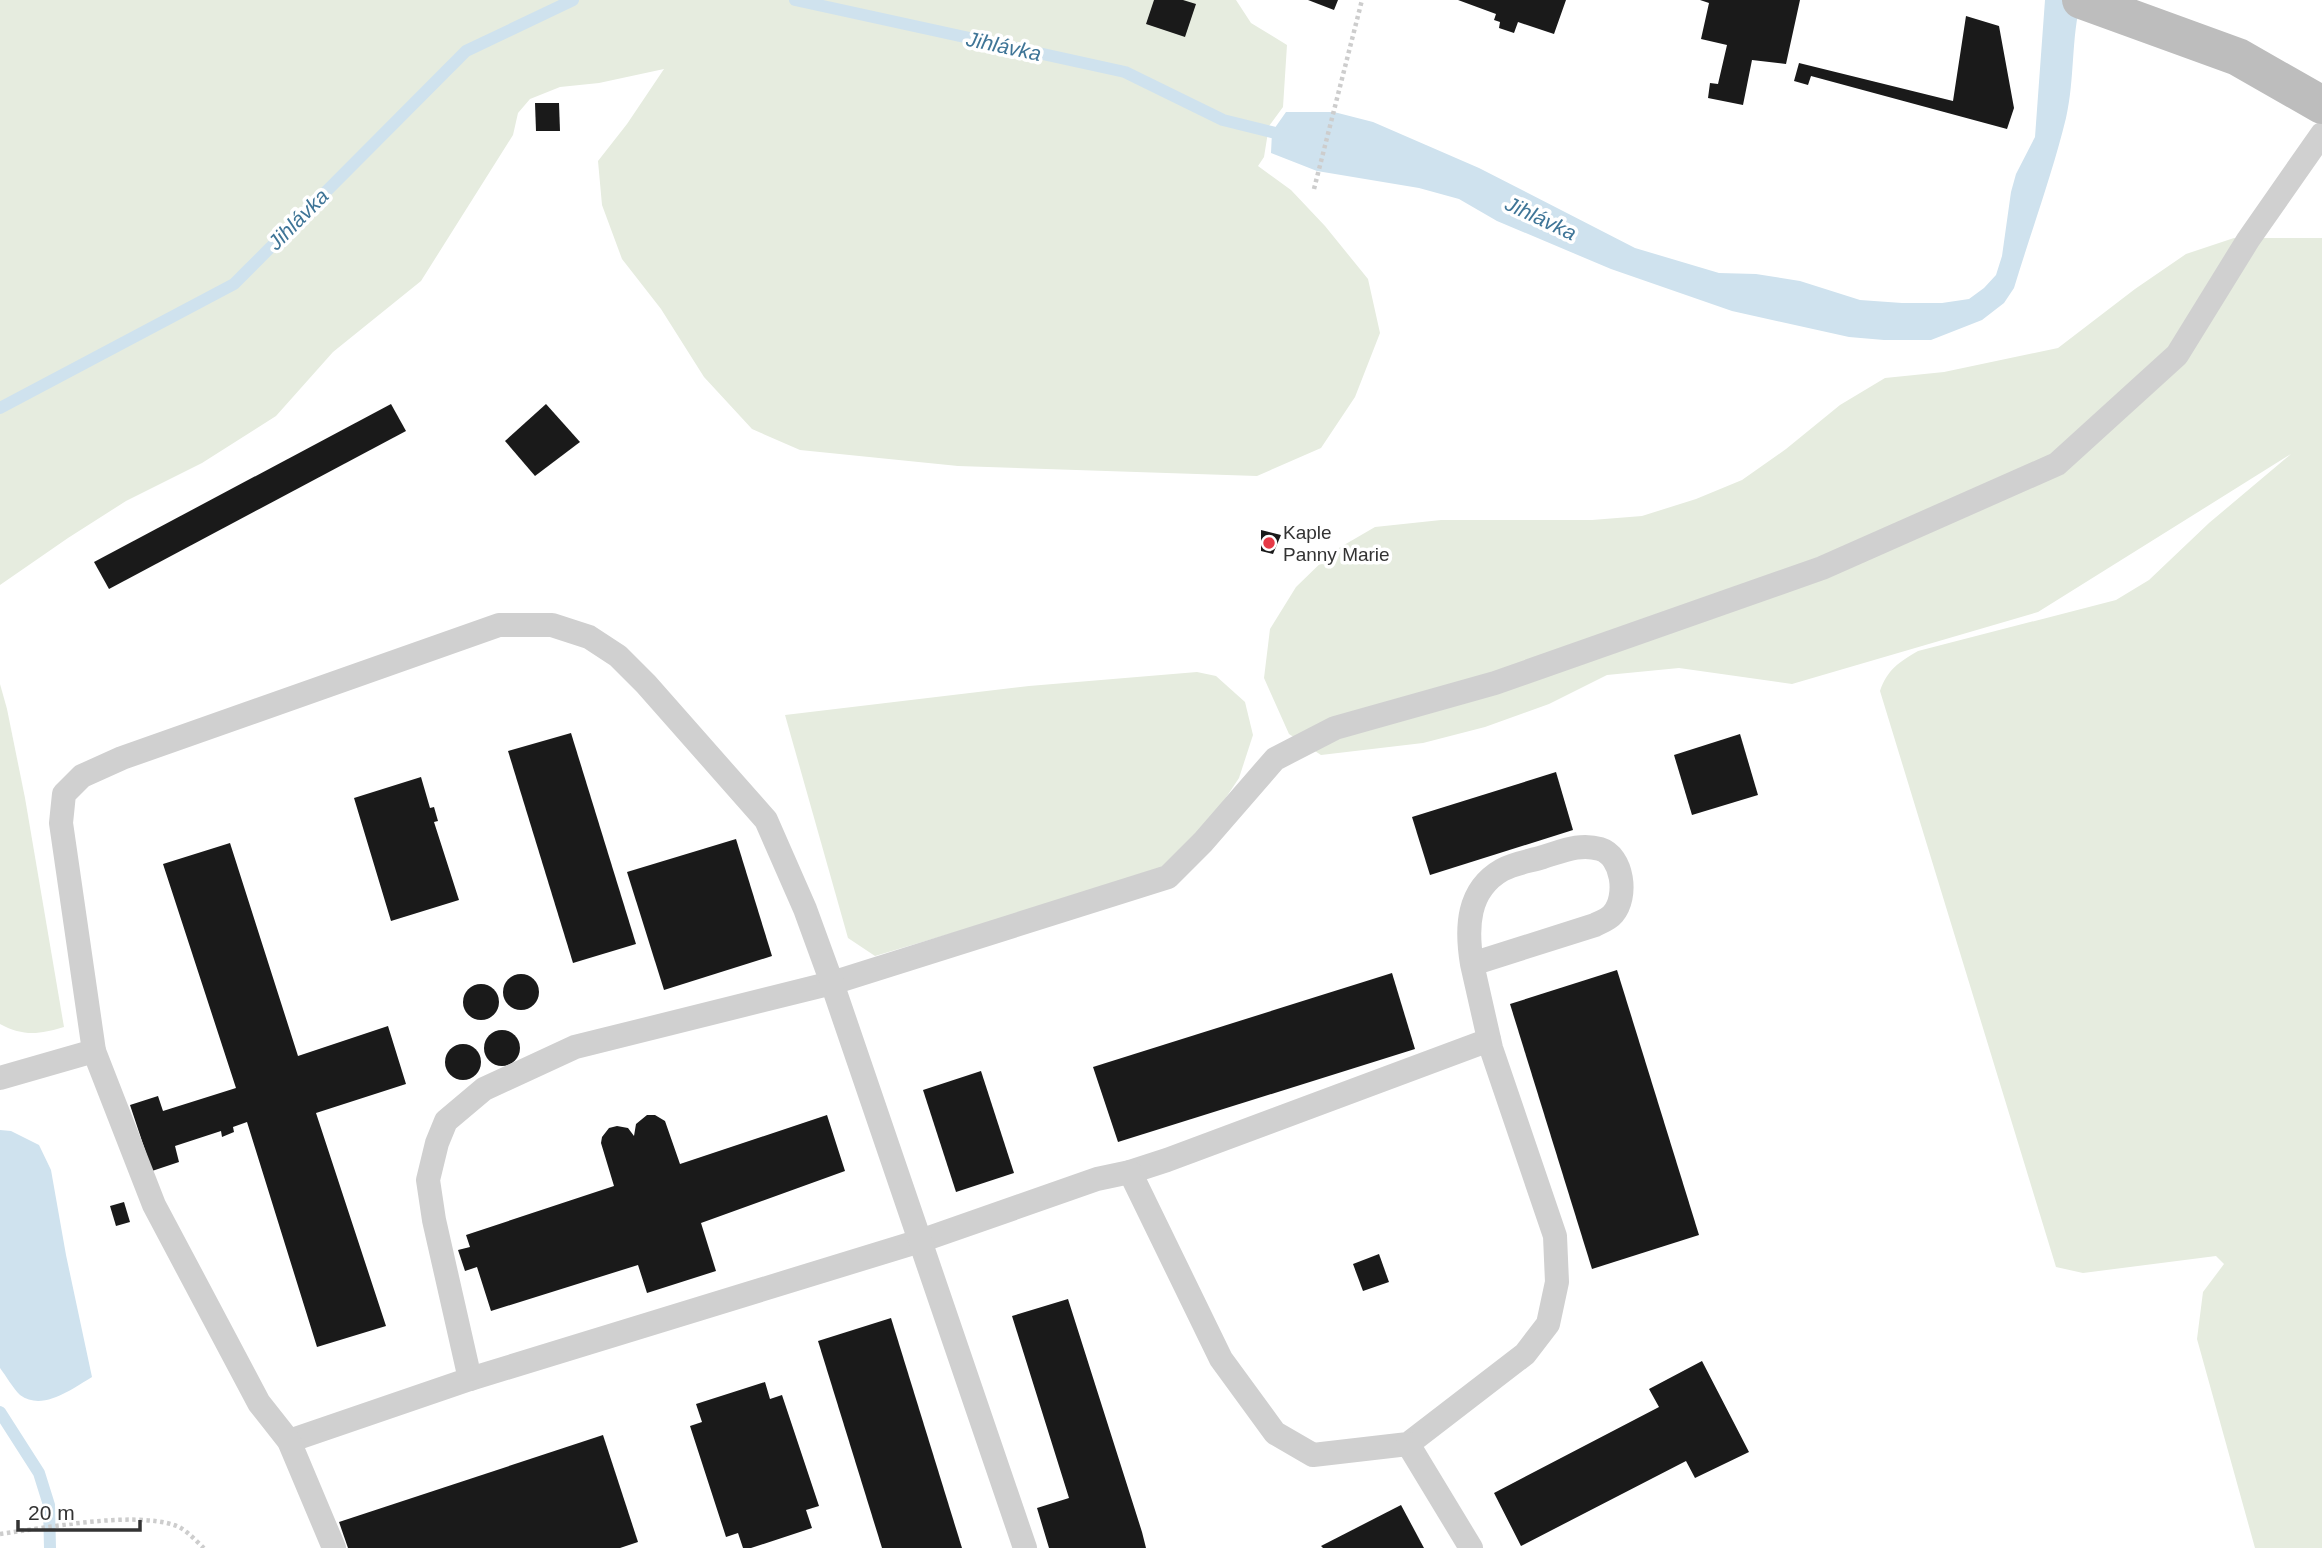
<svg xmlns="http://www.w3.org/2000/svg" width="2322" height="1548" font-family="Helvetica,sans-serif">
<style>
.green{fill:#e6ecdf}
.water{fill:#cfe2ee}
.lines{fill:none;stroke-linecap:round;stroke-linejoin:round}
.stream{stroke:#cfe2ee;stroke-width:12}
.building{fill:#1a1a1a}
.path{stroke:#cdcdcd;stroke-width:4.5;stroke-dasharray:3.5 3.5;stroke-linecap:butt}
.service{stroke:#d0d0d0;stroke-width:24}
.secondary{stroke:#bdbdbd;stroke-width:38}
.poi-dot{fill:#e63946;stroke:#fff;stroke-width:2.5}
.labels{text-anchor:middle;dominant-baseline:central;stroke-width:7;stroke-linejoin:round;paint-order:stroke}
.poi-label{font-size:19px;fill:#333;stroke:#fff;text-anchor:start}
.water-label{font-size:21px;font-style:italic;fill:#3f7597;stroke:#fff}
</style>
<rect width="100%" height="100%" fill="#fff"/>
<g class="green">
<path d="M0 0H1236L1251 23 1287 45 1283 107 1269 126 1264 157 1258 166 1291 190 1325 226 1368 279 1380 333 1355 397 1321 448 1257 476 958 466 800 450 752 429 704 377 661 309 622 259 602 205 598 161 627 124 664 69 599 83 560 87 530 99 518 113 513 135 421 281 333 352 276 416 202 463 126 501 68 538 0 585Z"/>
<path d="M2234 238H2322V1548H2255L2197 1339 2203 1292 2224 1264 2216 1256 2083 1273 2056 1267 1880 691C1887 670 1899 662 1918 651L2116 600 2149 580 2209 523 2291 454 2038 612 1792 684 1679 668 1607 675 1549 704 1485 727 1423 743 1321 755 1289 734 1264 678 1270 629 1296 587 1332 552 1375 527 1441 520H1592L1642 516 1696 499 1742 480 1786 449 1840 405 1885 378 1944 372 2058 348 2135 289 2186 254Z"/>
<path d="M1197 672 1216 676 1245 702 1253 735 1239 778 1203 832 1161 871 875 956 848 938 785 715 1029 686Z"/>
<path d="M0 684 7 709 25 798 64 1027C40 1034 24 1037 0 1024Z"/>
</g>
<g class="water">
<path d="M2045 0H2081C2071 38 2075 79 2066 118 2052 175 2031 232 2014 288L2004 303 1982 320 1931 340H1884L1849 337 1732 311 1611 269 1497 221 1459 199 1419 188 1317 171 1271 153 1272 132 1286 112H1334L1373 122 1479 168 1635 248 1719 273 1756 274 1800 281 1860 300 1902 303H1942L1969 299 1984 288 1996 275 2002 256 2011 192 2016 174 2035 137Z"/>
<path d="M0 1130 11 1131 39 1145 51 1170 66 1255 92 1377C73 1388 43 1412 20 1395 13 1388 6 1376 0 1368Z"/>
</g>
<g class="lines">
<g class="stream">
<path d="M795 0 1125 72 1223 120 1288 136"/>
<path d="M0 408 234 284 466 51 573 0"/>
<path d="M0 1412 39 1473 49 1505 50 1548"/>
</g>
</g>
<g class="building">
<path d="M1154 0H1183L1196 4 1185 37 1146 24Z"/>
<path d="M1308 0H1338L1334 10Z"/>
<path d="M1458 0H1566L1554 34 1518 22 1514 33 1499 28 1500 22 1494 20 1496 14Z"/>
<path d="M1700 0H1800L1786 64 1752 60 1743 105 1708 98 1710 83 1718 84 1727 45 1701 39 1709 3Z"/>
<path d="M1966 16 1999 26 2014 108 2007 129 1811 76 1808 85 1794 81 1799 63 1953 101Z"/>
<path d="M535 103H559L560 131H536Z"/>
<path d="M391 404 406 431 109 589 94 562Z"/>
<path d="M546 404 580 442 535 476 505 441Z"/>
<path d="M1261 530 1281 535 1273 554 1261 551Z"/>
<path d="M571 733 636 944 573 963 508 751Z"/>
<path d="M1740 734 1758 795 1692 815 1674 755Z"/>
<path d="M1556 772 1573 830 1430 875 1412 817Z"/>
<path d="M421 777 430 808 434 807 438 821 434 822 459 900 391 921 354 798Z"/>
<path d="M736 839 772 956 664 990 627 872Z"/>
<path d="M230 843 298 1056 388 1026 406 1084 316 1113 386 1326 317 1347 247 1122 233 1127 234 1132 222 1137 221 1131 175 1146 179 1162 152 1171 130 1105 158 1096 163 1111 236 1088 163 864Z"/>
<path d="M1617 970 1699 1235 1592 1269 1510 1004Z"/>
<path d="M1392 973 1415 1049 1118 1142 1093 1067Z"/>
<circle cx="521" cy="992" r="18"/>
<circle cx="481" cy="1002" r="18"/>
<circle cx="502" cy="1048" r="18"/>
<circle cx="463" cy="1062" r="18"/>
<path d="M981 1071 1014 1173 956 1192 923 1090Z"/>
<path d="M647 1115H655L665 1121 680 1164 827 1115 845 1171 701 1223 716 1271 647 1293 638 1265 491 1311 477 1267 465 1271 458 1250 470 1247 466 1235 614 1186 601 1143 602 1137 609 1128 617 1126 628 1128 634 1136 636 1124Z"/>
<path d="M124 1202 130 1222 116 1226 110 1206Z"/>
<path d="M1379 1254 1389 1282 1363 1291 1353 1264Z"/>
<path d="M1068 1299 1142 1532 1146 1548H1049L1037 1508 1069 1498 1012 1316Z"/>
<path d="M891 1318 962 1548H882L818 1341Z"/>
<path d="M1702 1361 1749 1452 1695 1478 1686 1461 1521 1546 1494 1493 1659 1407 1649 1389Z"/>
<path d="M765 1382 770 1399 782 1395 819 1506 806 1510 812 1528 751 1548H743L738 1533 726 1537 690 1426 702 1422 696 1404Z"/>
<path d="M603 1435 638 1542 620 1548H348L339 1522Z"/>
<path d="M1401 1505 1424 1548H1323L1321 1546Z"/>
</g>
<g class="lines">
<g class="path">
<path d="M1314 189 1362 0"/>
<path d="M0 1534C45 1528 132 1511 174 1525 185 1528 196 1541 204 1548"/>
</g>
<g class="service">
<path d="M0 1078 94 1051"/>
<path d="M1130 1172 1167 1160 1489 1040"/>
<path d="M470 1379 434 1220 428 1180 437 1143 446 1121 484 1089 575 1047 832 983 1168 877 1203 842 1275 759 1335 728 1495 683 1822 568 2057 464 2177 355 2248 240 2322 134"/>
<path d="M289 1441 470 1379 920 1241 1097 1179 1130 1172 1221 1359 1275 1433 1313 1455 1408 1444 1525 1354 1548 1324 1557 1282 1555 1236 1491 1048 1472 964 1595 925C1601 922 1609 919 1613 914 1628 897 1623 856 1600 849 1580 843 1563 851 1543 857 1531 861 1514 863 1502 870 1467 890 1466 928 1472 964"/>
<path d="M1408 1444 1471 1548"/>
<path d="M334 1548 289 1441 259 1403 154 1205 94 1051 61 823 64 794 82 776 122 758 499 625H552L589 637 618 656 646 684 766 820 805 909 832 983 1025 1548"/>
</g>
<path class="secondary" d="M2081 0 2238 57 2322 105"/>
</g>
<circle class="poi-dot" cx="1269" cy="543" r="7"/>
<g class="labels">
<g class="poi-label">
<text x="1283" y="532">Kaple<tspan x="1283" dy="22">Panny Marie</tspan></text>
</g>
<g class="water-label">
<text transform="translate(1004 46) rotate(12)">Jihlávka</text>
<text transform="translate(1541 218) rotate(25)">Jihlávka</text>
<text transform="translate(298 219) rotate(-45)">Jihlávka</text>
</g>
</g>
<path d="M18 1520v10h122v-10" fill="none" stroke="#333333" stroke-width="3.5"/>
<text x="28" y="1520" font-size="21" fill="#333333" stroke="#ffffff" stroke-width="5" paint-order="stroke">20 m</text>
</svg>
